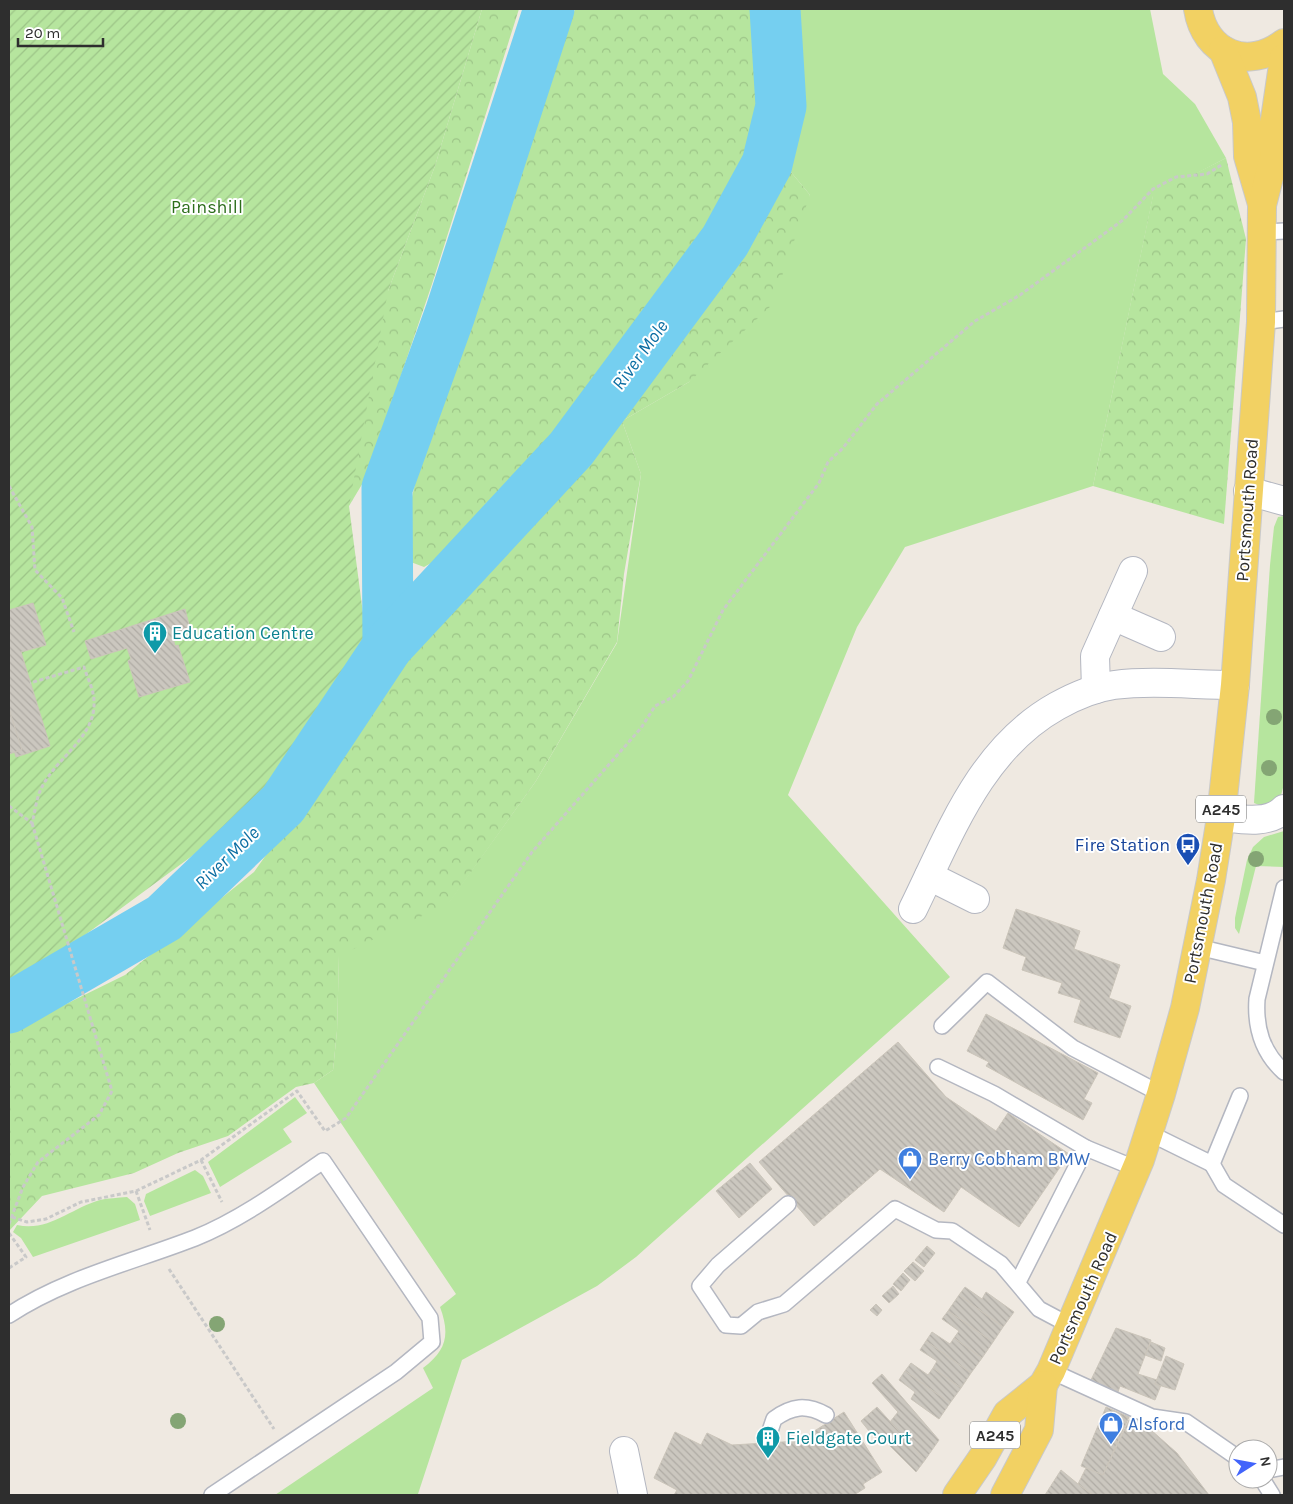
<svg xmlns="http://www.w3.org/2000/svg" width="1293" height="1504" font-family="Karla,sans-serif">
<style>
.grass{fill:#b6e59e}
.forest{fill:url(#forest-crowns)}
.garden{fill:url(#garden-furrows)}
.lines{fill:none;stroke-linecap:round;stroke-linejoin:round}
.river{stroke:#75cff0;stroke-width:51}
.building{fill:url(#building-back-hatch);stroke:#cbc5ba}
.service-casing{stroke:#b4b7c1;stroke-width:18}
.minor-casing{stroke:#b4b7c1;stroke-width:30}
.primary-casing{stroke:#c9c9c9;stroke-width:30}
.path{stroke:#c9c9c9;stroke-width:3;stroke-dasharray:4 2.5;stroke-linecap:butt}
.service{stroke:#fff;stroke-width:15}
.minor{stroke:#fff;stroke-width:28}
.primary{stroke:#f2d163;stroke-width:28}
.tree{fill:#84a574}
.labels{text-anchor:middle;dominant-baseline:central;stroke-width:4;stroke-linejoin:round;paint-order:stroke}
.shield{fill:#fff;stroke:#6d6d6d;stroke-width:1}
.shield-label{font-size:16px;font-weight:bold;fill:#2e2e2e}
.park-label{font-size:18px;fill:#2c6e1b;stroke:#fff}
.street-label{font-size:18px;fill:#2e2e2e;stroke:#fff}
.culture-label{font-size:18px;fill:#0d838f;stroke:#fff;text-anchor:start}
.transit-label{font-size:18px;fill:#164399;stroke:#fff;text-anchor:end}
.shop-label{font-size:18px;fill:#366cbe;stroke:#fff;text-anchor:start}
.water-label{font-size:19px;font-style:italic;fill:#0d6fa3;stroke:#fff}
</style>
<defs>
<pattern id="forest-crowns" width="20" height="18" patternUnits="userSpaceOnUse" patternTransform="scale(1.25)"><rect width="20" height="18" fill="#b6e59e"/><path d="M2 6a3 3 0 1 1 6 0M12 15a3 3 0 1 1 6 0" fill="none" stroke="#9dc588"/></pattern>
<pattern id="garden-furrows" width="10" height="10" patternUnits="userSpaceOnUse" patternTransform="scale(1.25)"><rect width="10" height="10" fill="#b6e59e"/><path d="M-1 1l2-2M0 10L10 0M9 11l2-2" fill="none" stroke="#9dc588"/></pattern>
<pattern id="building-back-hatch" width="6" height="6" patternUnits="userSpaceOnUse" patternTransform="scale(1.25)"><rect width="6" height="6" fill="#cbc7bf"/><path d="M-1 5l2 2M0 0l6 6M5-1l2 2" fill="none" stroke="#afaba4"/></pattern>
</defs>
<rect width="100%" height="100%" fill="#efe9e1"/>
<g class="grass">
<path d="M789 9H1150L1163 74 1195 104 1226 158 1153 196 1093 486 905 547 857 627 788 795 950 977 636 1257 597 1286 462 1360 418 1494 275 1495 433 1388 423 1368C447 1350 450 1334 440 1307L456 1294 314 1083 333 1070 337 1031 339 955 449 902 536 781 617 643 641 474 622 421 689 382 810 195 786 166 796 136Z"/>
<path d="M1284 516V784L1280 799 1264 807 1254 803 1270 565 1274 527 1278 517Z"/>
<path d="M1284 831V867L1256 866 1239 934 1235 928V918L1247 860 1253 847 1264 837Z"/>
<path d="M295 1097 307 1113 283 1129 292 1142 220 1187 208 1162Z"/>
<path d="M195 1170 203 1176 211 1193 150 1216 144 1201 146 1194Z"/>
<path d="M127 1197 135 1204 140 1220 33 1257 21 1238 13 1232 17 1225C49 1232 71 1208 100 1200 108 1198 118 1198 127 1197Z"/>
</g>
<g class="forest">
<path d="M482 9H519L432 284 367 476 349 506 9 435 388 291 435 166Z"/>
<path d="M575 9H761L765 104 746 170 612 376 524 476 442 557 424 567 408 561 407 541 412 497 435 395Z"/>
<path d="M1226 158 1246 239 1224 524 1093 486 1153 195Z"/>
<path d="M786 166 810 195 772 305 689 382 622 421 641 474 624 574 617 642 536 781 449 903 339 956 337 1031 333 1070 314 1083 296 1087 228 1136 178 1153 134 1173 42 1196 9 1231V1032L125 975 254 872 391 679 690 322Z"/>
</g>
<path class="garden" d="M9 9H482L435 166 388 291 349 506 368 652 268 800 20 983 9 985Z"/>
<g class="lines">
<g class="river">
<path d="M388 646 387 488 450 314 549 9"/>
<path d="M9 1008 164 918 283 804 388 646 571 449 725 241 767 164 781 106 775 9"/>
</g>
</g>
<g class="building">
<path d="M33 603 46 645 21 652 50 746 16 757 9 734V610Z"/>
<path d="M185 609 190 629 172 634 175 646 178 645 190 682 139 697 128 661 131 659 127 648 91 659 85 641Z"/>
<path d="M9 709 22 750 9 754Z"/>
<path d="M1016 909 1080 931 1074 949 1120 965 1109 998 1131 1006 1120 1038 1074 1022 1081 1000 1058 993 1062 983 1022 970 1026 957 1003 948Z"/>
<path d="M986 1014 1098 1073 1084 1099 1092 1103 1083 1120 986 1066 989 1062 967 1051Z"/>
<path d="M898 1042 946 1097 996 1131 1008 1113 1069 1154 1019 1227 961 1187 944 1212 880 1169 814 1226 759 1162Z"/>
<path d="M750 1163 772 1189 739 1218 716 1191Z"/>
<path d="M927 1246 935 1253 924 1267 915 1260Z"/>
<path d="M913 1262 924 1271 915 1281 904 1271Z"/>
<path d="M903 1273 910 1280 901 1291 893 1284Z"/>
<path d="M893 1286 899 1294 889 1303 882 1296Z"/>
<path d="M965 1287 982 1299 986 1292 1014 1312 1003 1327 959 1295Z"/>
<path d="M959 1295 1003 1327 993 1342 948 1311Z"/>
<path d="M876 1304 882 1310 877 1316 870 1310Z"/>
<path d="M948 1311 993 1342 982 1358 954 1338 959 1331 942 1319Z"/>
<path d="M1116 1328 1151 1340 1138 1374 1157 1380 1155 1384 1161 1385 1155 1400 1120 1386 1118 1392 1091 1380Z"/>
<path d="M932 1332 950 1344 954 1338 982 1358 971 1373 926 1341Z"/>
<path d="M926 1341 971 1373 961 1388 933 1368 937 1361 920 1350Z"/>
<path d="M1151 1342 1165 1348 1161 1361 1145 1355Z"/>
<path d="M1166 1356 1184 1364 1175 1390 1155 1384Z"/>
<path d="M911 1363 928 1375 933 1368 961 1388 950 1403 905 1371Z"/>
<path d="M905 1371 950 1403 939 1419 911 1399 915 1392 899 1380Z"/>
<path d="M882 1374 939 1440 925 1460 890 1422 898 1412 872 1383Z"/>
<path d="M877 1407 925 1460 916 1472 882 1438 878 1442 861 1421Z"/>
<path d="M1106 1407 1129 1417 1103 1475 1081 1466Z"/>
<path d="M844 1412 882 1472 863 1484 865 1488 854 1495H674L677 1490 654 1478 675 1432 701 1445 707 1433 732 1445 799 1441Z"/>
<path d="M1129 1420 1151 1430 1177 1453 1209 1495H1093L1078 1484 1086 1468 1103 1475Z"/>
<path d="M1061 1470 1078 1484 1093 1495H1045Z"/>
</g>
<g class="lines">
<defs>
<g id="service">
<path d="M1262 232 1284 231"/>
<path d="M1261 322 1284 319"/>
<path d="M1284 888 1257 999C1255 1028 1262 1052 1284 1072"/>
<path d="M1198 947 1265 963"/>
<path d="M942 1026 987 982 1073 1048 1161 1094"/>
<path d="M938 1067 994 1094 1086 1148 1018 1282"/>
<path d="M1149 1133 1212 1164 1240 1096"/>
<path d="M1086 1148 1137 1169"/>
<path d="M1212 1164 1224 1185 1284 1225"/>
<path d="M788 1204 718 1265 700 1286 726 1325 741 1326 758 1312 784 1304 895 1209 936 1230 952 1231 1001 1264 1039 1309 1071 1326"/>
<path d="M9 1315C65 1278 133 1262 195 1238 240 1220 284 1188 323 1161L430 1318 432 1342 396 1372 212 1495"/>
<path d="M1051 1371 1152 1417 1186 1422 1238 1458"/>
<path d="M766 1443 774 1419C792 1406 806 1404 826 1415"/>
<path d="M1268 1470 1284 1467"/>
<path d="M1262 1479 1272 1495"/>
</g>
<g id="minor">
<path d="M1248 491 1284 501"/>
<path d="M1113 616 1161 637"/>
<path d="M1096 689 1095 656 1133 571"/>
<path d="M1221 817C1240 819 1268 825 1284 809"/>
<path d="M929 876 975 899"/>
<path d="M913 909C950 834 980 749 1057 706 1075 696 1093 688 1114 685 1153 680 1195 685 1235 685"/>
<path d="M624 1451 633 1495"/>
</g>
<g id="primary">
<path d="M1198 9C1205 54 1248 71 1284 43"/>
<path d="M1223 50 1242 97 1247 122 1248 156 1262 204"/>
<path d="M957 1495 983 1457 1007 1414 1043 1385 1051 1371 1140 1160 1161 1094 1185 1008 1211 880 1221 817 1235 685 1261 322 1262 205 1275 154V119L1284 58"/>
<path d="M1005 1495 1039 1430 1043 1385"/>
</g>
</defs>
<use href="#service" class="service-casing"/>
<use href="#minor" class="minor-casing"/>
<use href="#primary" class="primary-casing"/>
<g class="path">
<path d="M9 486 32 527 35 570 62 598 74 632"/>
<path d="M9 806 32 823C35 813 36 799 41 789 55 758 96 738 94 701 94 690 87 677 84 667L30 683"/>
<path d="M201 1160 222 1202"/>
<path d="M136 1191 150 1230"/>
<path d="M12 1217 27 1222 46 1219 81 1202 136 1191 201 1160 297 1091 325 1131 346 1118 532 852 641 728 655 706 673 697 688 681 723 610 819 483 828 462 843 448 877 404 975 321 1020 295 1123 220 1153 189 1176 177 1207 174 1223 164"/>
<path d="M9 1224 23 1187 38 1162 99 1115 112 1091 32 823"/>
<path d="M9 1233 26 1257 9 1268"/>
<path d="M169 1269 274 1429"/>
</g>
<use href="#service" class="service"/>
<use href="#minor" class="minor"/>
<use href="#primary" class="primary"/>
</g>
<g class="tree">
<circle cx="1274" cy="717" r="8"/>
<circle cx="1269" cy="768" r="8"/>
<circle cx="1256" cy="859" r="8"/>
<circle cx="217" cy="1324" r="8"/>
<circle cx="178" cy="1421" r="8"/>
</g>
<defs>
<symbol id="building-pin" viewBox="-11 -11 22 30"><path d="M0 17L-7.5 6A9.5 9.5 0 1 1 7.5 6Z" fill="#0f9aa8" stroke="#fff"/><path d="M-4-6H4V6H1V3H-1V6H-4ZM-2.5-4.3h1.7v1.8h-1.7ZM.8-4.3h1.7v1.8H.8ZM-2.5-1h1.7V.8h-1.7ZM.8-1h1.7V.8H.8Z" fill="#fff"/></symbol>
<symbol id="bus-pin" viewBox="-11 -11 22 30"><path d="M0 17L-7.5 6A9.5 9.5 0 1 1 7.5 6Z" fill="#1a4fb4" stroke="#fff"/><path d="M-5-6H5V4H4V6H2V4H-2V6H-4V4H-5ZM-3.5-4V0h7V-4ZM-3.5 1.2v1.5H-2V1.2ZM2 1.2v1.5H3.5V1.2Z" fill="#fff"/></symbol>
<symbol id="shop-pin" viewBox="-11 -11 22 30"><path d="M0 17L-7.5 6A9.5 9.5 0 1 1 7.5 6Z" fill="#3f7fe0" stroke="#fff"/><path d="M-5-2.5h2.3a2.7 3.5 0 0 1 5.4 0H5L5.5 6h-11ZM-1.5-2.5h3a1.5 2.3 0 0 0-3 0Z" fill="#fff"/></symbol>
</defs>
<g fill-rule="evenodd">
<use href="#building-pin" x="141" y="619" width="28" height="38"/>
<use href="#bus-pin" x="1174" y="831" width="28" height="38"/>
<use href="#shop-pin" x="896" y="1145" width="28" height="38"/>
<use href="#shop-pin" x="1097" y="1410" width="28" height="38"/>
<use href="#building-pin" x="754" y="1424" width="28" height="38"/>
</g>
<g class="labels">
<g class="shield">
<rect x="1196" y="795.5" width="50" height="27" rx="4"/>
<rect x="970" y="1421.5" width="50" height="27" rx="4"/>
</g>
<g class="shield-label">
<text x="1221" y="809">A245</text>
<text x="995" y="1435">A245</text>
</g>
<g class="park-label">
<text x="207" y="207">Painshill</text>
</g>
<g class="street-label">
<text transform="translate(1247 510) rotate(-86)">Portsmouth Road</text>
<text transform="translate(1203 913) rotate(-79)">Portsmouth Road</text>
<text transform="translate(1083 1298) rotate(-66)">Portsmouth Road</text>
</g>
<g class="culture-label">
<text x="172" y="633">Education Centre</text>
<text x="786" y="1438">Fieldgate Court</text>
</g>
<g class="transit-label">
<text x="1170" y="845">Fire Station</text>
</g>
<g class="shop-label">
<text x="928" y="1159">Berry Cobham BMW</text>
<text x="1128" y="1424">Alsford</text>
</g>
<g class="water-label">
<text transform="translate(640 355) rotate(-54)">River Mole</text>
<text transform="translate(227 858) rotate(-44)">River Mole</text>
</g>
</g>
<rect width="1293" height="1504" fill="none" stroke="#2e2e2e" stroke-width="20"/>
<g transform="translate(1253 1464) rotate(79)"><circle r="24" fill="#ffffff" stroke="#ababab"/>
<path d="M0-4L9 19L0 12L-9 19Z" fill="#4264fb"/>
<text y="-8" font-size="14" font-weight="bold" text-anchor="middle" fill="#2e2e2e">N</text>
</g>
<path d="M18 38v8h85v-8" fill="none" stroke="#2e2e2e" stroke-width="2.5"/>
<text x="25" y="38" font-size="15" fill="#2e2e2e" stroke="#ffffff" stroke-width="4" paint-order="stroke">20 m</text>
</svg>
